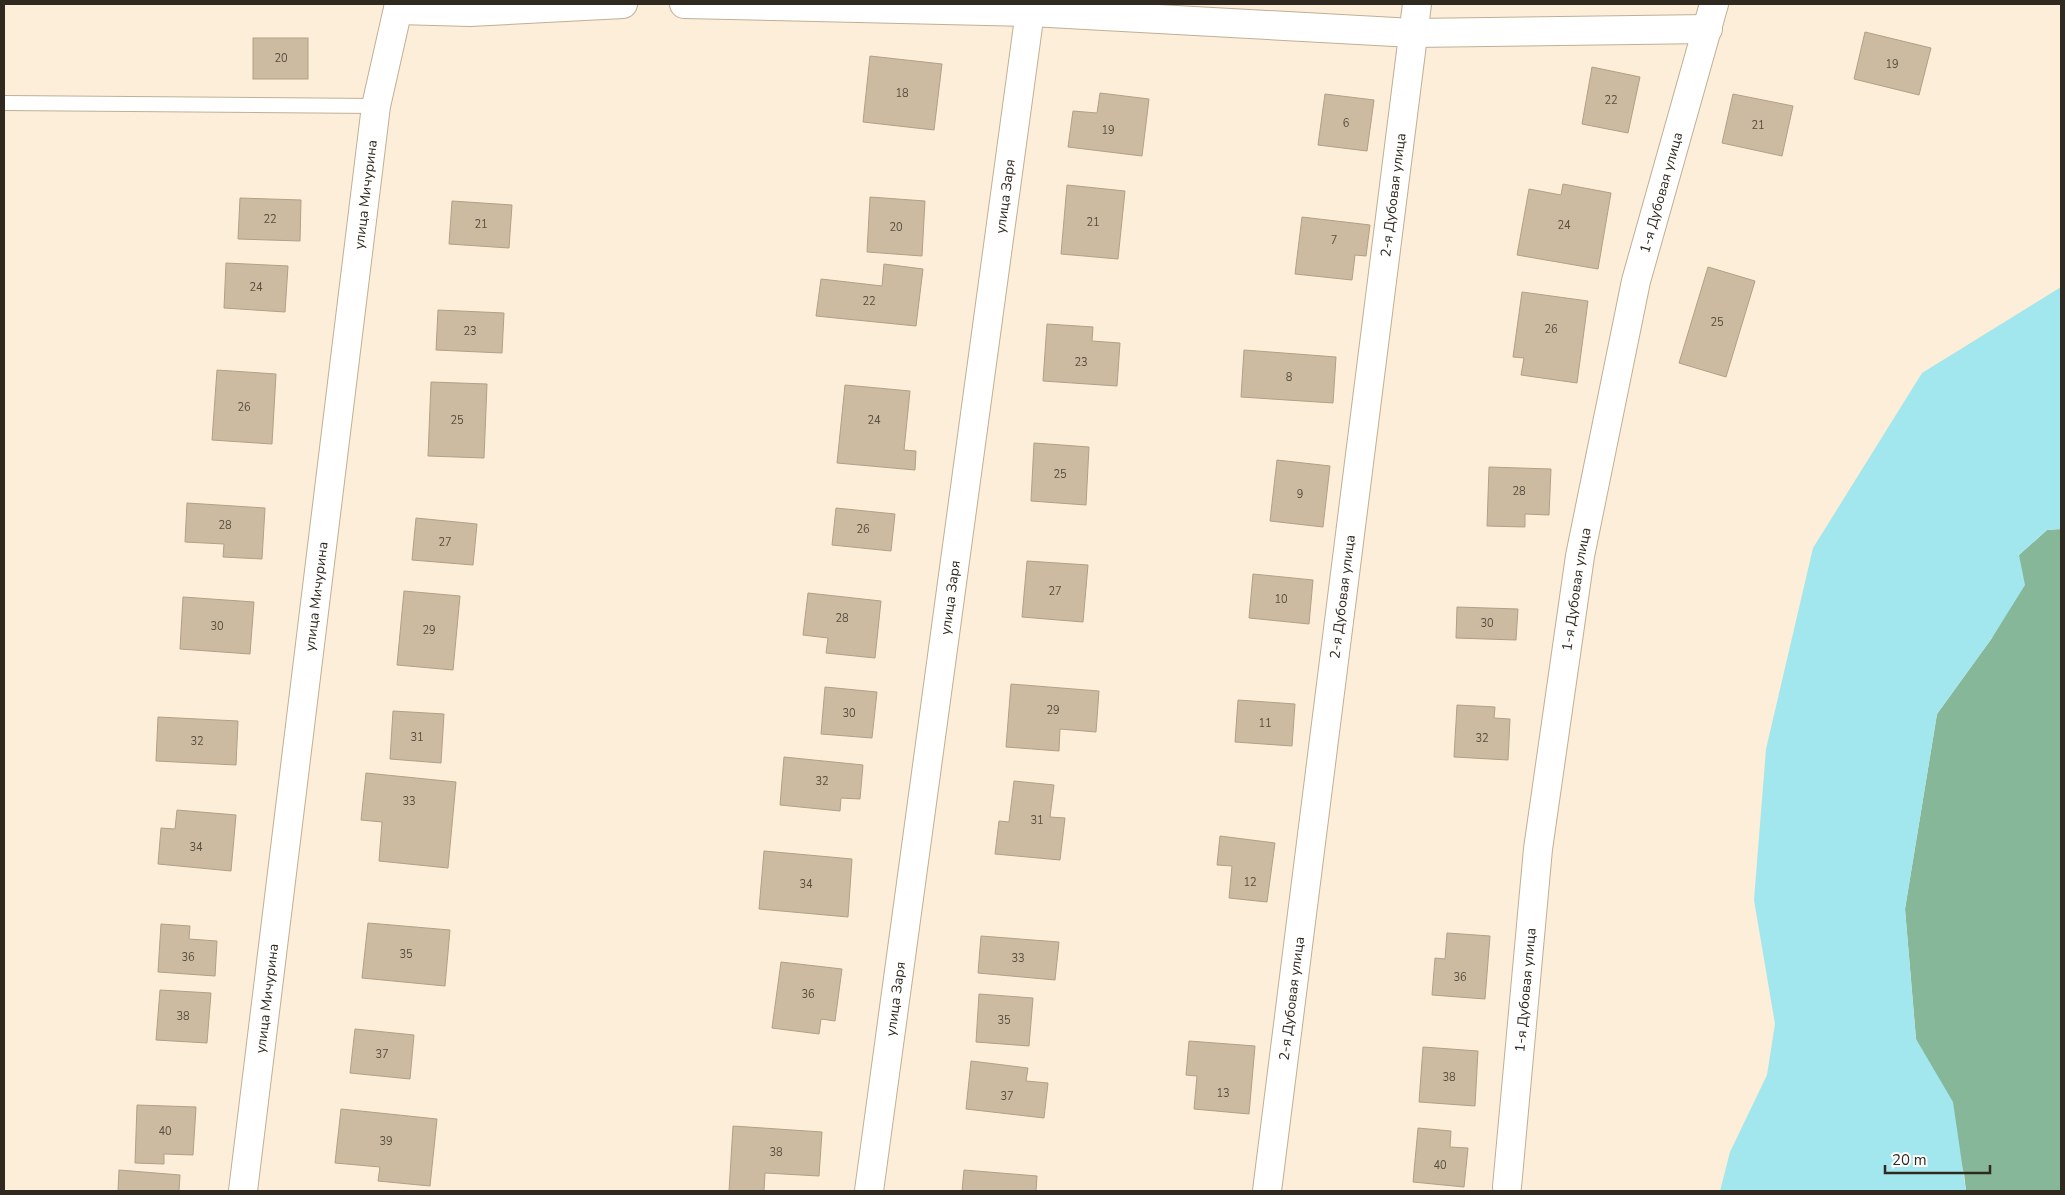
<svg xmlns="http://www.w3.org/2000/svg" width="2065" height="1195" font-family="'Nunito Sans',sans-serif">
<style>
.forest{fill:#86b798}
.water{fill:#a2e7ed}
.building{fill:#ccbba1;stroke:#b1a087}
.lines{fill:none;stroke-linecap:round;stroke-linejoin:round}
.lane-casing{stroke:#c0af95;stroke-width:16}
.street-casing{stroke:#c0af95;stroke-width:30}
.lane{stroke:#fff;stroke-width:14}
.street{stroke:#fff;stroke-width:28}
.labels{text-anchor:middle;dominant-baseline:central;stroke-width:4;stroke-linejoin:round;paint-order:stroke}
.number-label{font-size:11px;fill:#574e40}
.street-label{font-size:14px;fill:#30291f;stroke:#fff}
</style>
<rect width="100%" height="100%" fill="#fceed8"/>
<path class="forest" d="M2061 529V1191H1966L1964 1173 1916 1039 1905 909 1937 714 1992 638 2019 555 2047 530Z"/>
<path class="water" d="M2061 287V529L2047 530 2019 555 2025 585 1992 638 1937 714 1905 909 1916 1039 1953 1102 1966 1191H1720L1730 1152 1767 1075 1775 1024 1754 900 1766 749 1813 548 1922 373Z"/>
<g class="building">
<path d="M1865 32 1931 48 1919 95 1854 79Z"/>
<rect x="253" y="38" width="55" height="41"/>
<path d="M870 56 942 64 934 130 863 122Z"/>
<path d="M1592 67 1640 77 1628 133 1582 124Z"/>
<path d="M1100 93 1149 99 1142 156 1068 147 1073 111 1097 113Z"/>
<path d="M1325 94 1374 100 1367 151 1318 145Z"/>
<path d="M1733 94 1793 106 1782 156 1722 143Z"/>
<path d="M1563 184 1611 193 1598 269 1517 255 1529 189 1561 195Z"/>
<path d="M1067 185 1125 191 1118 259 1061 254Z"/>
<path d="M870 197 925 201 922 256 867 252Z"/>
<path d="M240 198 301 200 300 241 238 239Z"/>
<path d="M452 201 512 205 509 248 449 244Z"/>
<path d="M1302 217 1370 225 1366 256 1355 255 1352 280 1295 274Z"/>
<path d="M226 263 288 266 285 312 224 308Z"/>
<path d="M884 264 923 269 916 326 816 316 821 279 882 286Z"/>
<path d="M1708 267 1755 281 1726 377 1679 363Z"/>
<path d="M1522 292 1588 301 1577 383 1521 375 1524 358 1513 357Z"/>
<path d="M438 310 504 313 502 353 436 350Z"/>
<path d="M1047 324 1093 327 1092 341 1120 343 1117 386 1043 381Z"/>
<path d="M1244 350 1336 357 1333 403 1241 397Z"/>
<path d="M217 370 276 374 272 444 212 440Z"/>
<path d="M431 382 487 384 484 458 428 456Z"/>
<path d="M845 385 910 391 904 450 916 451 915 470 837 463Z"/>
<path d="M1034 443 1089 447 1086 505 1031 501Z"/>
<path d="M1277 460 1330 466 1323 527 1270 521Z"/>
<path d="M1489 467 1551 469 1549 515 1525 514V527L1487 526Z"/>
<path d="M187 503 265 508 262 559 223 557 224 544 185 542Z"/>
<path d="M836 508 895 514 891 551 832 545Z"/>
<path d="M416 518 477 524 473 565 412 560Z"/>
<path d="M1027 561 1088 565 1083 622 1022 617Z"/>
<path d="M1253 574 1313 580 1309 624 1249 618Z"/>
<path d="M404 591 460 596 453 670 397 665Z"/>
<path d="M808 593 881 601 875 658 826 653 828 638 803 635Z"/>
<path d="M183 597 254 602 250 654 180 649Z"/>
<path d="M1457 607 1518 609 1516 640 1456 638Z"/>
<path d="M1011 684 1099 691 1096 732 1060 729 1059 751 1006 747Z"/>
<path d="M825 687 877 692 872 738 821 734Z"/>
<path d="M1238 700 1295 704 1292 746 1235 742Z"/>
<path d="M1457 705 1495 707 1494 718 1510 719 1508 760 1454 757Z"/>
<path d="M393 711 444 714 441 763 390 759Z"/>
<path d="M158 717 238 721 236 765 156 761Z"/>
<path d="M784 757 863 765 860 799 841 798 840 811 780 805Z"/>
<path d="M366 773 456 782 448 868 379 861 382 822 361 820Z"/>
<path d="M1014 781 1054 785 1050 817 1065 818 1060 860 995 854 999 821 1009 822Z"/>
<path d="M177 810 236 815 231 871 158 864 161 828 175 829Z"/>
<path d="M1220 836 1275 843 1267 902 1229 898 1232 866 1217 865Z"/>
<path d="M764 851 852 859 848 917 759 909Z"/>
<path d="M368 923 450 930 445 986 362 978Z"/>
<path d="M161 924 190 926 189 939 217 941 215 976 158 972Z"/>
<path d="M1447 933 1490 936 1485 999 1432 995 1435 958 1445 959Z"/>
<path d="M981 936 1059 942 1055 980 978 973Z"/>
<path d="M781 962 842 969 835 1021 821 1019 819 1034 772 1028Z"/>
<path d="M160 990 211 993 207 1043 156 1040Z"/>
<path d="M979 994 1033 998 1029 1046 976 1042Z"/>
<path d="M355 1029 414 1035 410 1079 350 1073Z"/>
<path d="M1189 1041 1255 1046 1249 1114 1194 1109 1197 1076 1186 1075Z"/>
<path d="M1423 1047 1478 1051 1475 1106 1419 1102Z"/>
<path d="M971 1061 1028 1068 1026 1081 1048 1083 1044 1118 966 1109Z"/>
<path d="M137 1105 196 1107 193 1155 164 1154V1164L135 1163Z"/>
<path d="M341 1109 437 1119 430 1186 378 1181 380 1167 335 1163Z"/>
<path d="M733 1126 822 1132 819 1176 765 1173 764 1191H729Z"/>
<path d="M1418 1128 1451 1131 1450 1147 1468 1148 1464 1187 1413 1182Z"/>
<path d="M119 1170 180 1175 179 1191H118Z"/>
<path d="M964 1170 1037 1176 1036 1191H962Z"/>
</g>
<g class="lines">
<defs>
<path id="lane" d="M4 103 376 106"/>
<g id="street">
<path d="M684 4 1031 12 1413 33 1708 29"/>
<path d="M398 10 470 12 623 4"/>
<path id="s1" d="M1507 1187 1538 849 1580 556 1636 281 1714 4"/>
<path id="s2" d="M243 1191 376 106 399 4"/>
<path id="s3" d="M869 1191 1031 4"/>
<path id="s4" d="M1267 1191 1417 4"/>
</g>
</defs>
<use href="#lane" class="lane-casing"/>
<use href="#street" class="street-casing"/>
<use href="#lane" class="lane"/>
<use href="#street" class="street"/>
</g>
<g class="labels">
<g class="number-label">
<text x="281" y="58">20</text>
<text x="1892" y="64">19</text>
<text x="902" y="93">18</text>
<text x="1611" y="100">22</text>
<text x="1346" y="123">6</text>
<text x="1758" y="125">21</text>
<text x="1108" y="130">19</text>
<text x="270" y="219">22</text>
<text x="1093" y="222">21</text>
<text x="481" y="224">21</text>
<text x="1564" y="225">24</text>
<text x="896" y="227">20</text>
<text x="1334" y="240">7</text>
<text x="256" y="287">24</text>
<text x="869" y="301">22</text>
<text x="1717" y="322">25</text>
<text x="1551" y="329">26</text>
<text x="470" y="331">23</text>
<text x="1081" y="362">23</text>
<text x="1289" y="377">8</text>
<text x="244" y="407">26</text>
<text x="457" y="420">25</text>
<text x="874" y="420">24</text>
<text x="1060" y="474">25</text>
<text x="1519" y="491">28</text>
<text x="1300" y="494">9</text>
<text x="225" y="525">28</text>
<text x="863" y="529">26</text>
<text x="445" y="542">27</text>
<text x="1055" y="591">27</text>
<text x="1281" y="599">10</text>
<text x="842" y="618">28</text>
<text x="1487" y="623">30</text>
<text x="217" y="626">30</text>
<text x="429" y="630">29</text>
<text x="1053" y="710">29</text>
<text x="849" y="713">30</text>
<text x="1265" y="723">11</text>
<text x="417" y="737">31</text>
<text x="1482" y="738">32</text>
<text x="197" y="741">32</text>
<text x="822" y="781">32</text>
<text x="409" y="801">33</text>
<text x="1037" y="820">31</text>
<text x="196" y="847">34</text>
<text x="1250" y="882">12</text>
<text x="806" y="884">34</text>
<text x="406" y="954">35</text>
<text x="188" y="957">36</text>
<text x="1018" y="958">33</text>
<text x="1460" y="977">36</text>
<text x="808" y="994">36</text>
<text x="183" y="1016">38</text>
<text x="1004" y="1020">35</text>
<text x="382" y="1054">37</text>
<text x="1449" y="1077">38</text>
<text x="1223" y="1093">13</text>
<text x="1007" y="1096">37</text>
<text x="165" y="1131">40</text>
<text x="386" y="1141">39</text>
<text x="776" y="1152">38</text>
<text x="1440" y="1165">40</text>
</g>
<g class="street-label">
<text stroke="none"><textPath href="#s1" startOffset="1008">1-я Дубовая улица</textPath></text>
<text stroke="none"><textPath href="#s2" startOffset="1004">улица Мичурина</textPath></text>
<text stroke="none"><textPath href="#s3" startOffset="1004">улица Заря</textPath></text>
<text stroke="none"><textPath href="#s4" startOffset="1004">2-я Дубовая улица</textPath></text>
<text stroke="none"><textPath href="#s1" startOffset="602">1-я Дубовая улица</textPath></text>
<text stroke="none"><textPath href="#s2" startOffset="599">улица Мичурина</textPath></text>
<text stroke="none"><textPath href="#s3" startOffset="599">улица Заря</textPath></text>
<text stroke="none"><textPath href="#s4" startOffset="599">2-я Дубовая улица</textPath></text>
<text stroke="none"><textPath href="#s1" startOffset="198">1-я Дубовая улица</textPath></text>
<text stroke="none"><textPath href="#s2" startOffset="194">улица Мичурина</textPath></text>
<text stroke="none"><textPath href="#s3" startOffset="194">улица Заря</textPath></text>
<text stroke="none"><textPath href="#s4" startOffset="194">2-я Дубовая улица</textPath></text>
</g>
</g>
<rect width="2065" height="1195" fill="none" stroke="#30291f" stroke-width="10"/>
<path d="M1885 1165v8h105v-8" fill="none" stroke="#30291f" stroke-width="2.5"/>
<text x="1892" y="1165" font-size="15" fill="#30291f" stroke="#ffffff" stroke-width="4" paint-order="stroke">20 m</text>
</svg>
